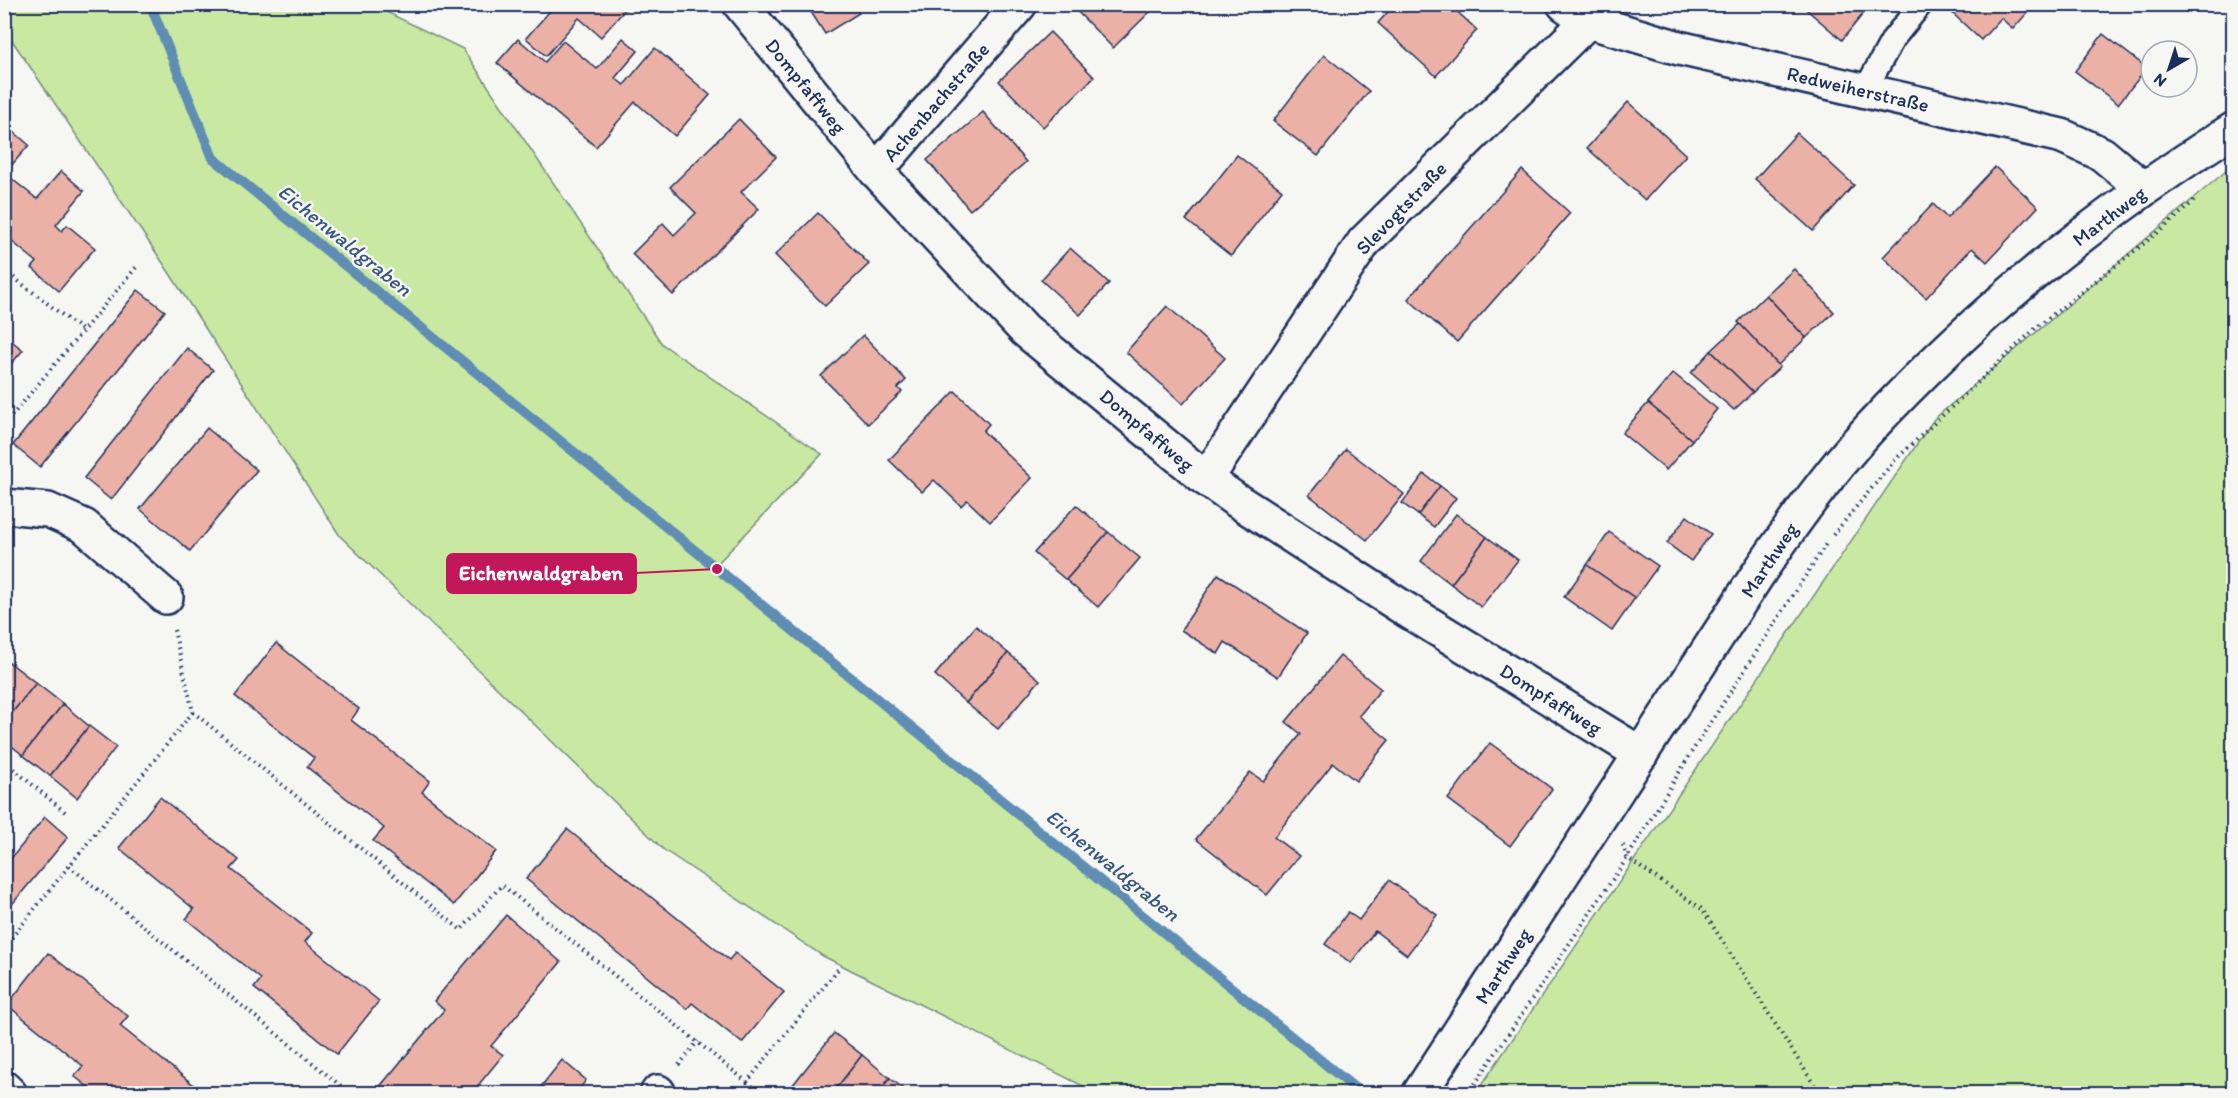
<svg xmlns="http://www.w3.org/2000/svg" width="2238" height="1098" font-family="Itim,sans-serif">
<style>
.green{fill:#c9e9a2;stroke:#728c80;stroke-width:1.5}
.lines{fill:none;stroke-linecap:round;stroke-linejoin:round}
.stream{stroke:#5f8db4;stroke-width:10}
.building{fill:#ebb1a6;stroke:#1b2f5e;stroke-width:1.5}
.service-casing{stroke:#1b2f5e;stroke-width:27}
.minor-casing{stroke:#1b2f5e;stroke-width:38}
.secondary-casing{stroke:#1b2f5e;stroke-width:38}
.path{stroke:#1b2f5e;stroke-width:4;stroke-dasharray:1.5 4.5;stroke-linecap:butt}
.service{stroke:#f6f6f2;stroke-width:22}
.minor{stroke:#f6f6f2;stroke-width:33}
.secondary{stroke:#f6f6f2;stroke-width:33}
.labels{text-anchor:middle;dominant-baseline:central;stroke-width:5;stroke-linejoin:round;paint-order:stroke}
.street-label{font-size:20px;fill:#1b2f5e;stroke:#f6f6f2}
.water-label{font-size:21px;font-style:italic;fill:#385682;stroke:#f6f6f2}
.leader{fill:none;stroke:#c2185b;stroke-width:2}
.callout-dot{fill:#c2185b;stroke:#f6f6f2;stroke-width:2}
.callout{fill:#c2185b;stroke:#c2185b;stroke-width:2}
.callout-label{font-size:21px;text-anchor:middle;font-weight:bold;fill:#fff}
</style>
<rect width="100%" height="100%" fill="#f6f6f2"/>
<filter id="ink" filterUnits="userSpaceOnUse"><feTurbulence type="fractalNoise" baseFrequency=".0167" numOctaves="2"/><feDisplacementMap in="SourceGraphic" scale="12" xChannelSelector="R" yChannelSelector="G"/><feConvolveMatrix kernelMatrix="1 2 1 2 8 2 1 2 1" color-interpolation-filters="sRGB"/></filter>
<g filter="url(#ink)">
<g class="green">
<path d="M4 5H372L463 49 662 344 822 454 716 565 1360 1089 1358 1093H1097L823 956 664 850 340 536 163 263 5 30Z"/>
<path d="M2233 165V1093H1476L1934 419Z"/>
</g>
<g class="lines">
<path class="stream" d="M150 4 213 158 1362 1094"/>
</g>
<g class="building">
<path d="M556 4H630L601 37 579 18 546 56 526 38Z"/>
<path d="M806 4H854L859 13 825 34Z"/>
<path d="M1070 4H1158L1113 48Z"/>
<path d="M1395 4H1449L1477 30 1436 76 1378 23Z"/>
<path d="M1800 4H1871L1842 40Z"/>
<path d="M1954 4H2035L2013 29 2001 18 1981 40 1949 10Z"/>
<path d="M1050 32 1094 77 1043 127 999 81Z"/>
<path d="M2103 34 2147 68 2118 104 2075 71Z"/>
<path d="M623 38 638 51 615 78 624 85 655 48 710 95 675 136 635 102 596 147 497 63 518 39 545 62 563 41 597 69Z"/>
<path d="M1324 55 1369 91 1318 156 1273 121Z"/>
<path d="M1628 102 1686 155 1645 200 1587 148Z"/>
<path d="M983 112 1026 162 970 210 927 160Z"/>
<path d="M739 119 776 157 741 192 759 209 673 295 632 254 663 223 674 235 696 213 670 187Z"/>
<path d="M6 125 29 145 4 174V127Z"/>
<path d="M1797 133 1854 185 1813 231 1755 179Z"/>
<path d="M1237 155 1282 190 1231 256 1186 220Z"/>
<path d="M1995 167 2038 207 1987 262 1972 248 1926 298 1883 257 1933 204 1947 218Z"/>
<path d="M1522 170 1570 213 1457 342 1408 299Z"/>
<path d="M61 171 84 191 56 225 62 231 67 225 95 248 59 291 32 268 37 262 10 240 4 247V184L6 186 12 179 37 199Z"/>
<path d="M818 213 869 264 825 306 775 255Z"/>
<path d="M1070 248 1109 283 1080 315 1041 280Z"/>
<path d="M1794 269 1834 312 1806 338 1766 295Z"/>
<path d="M138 290 165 311 40 467 13 445Z"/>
<path d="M1766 295 1806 338 1778 365 1738 322Z"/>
<path d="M1167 306 1225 358 1183 404 1126 352Z"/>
<path d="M1740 324 1780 367 1753 392 1711 351Z"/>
<path d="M4 335 23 350 4 372Z"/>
<path d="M863 335 906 380 898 388 902 392 868 424 821 376Z"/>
<path d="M187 348 213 370 111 500 84 478Z"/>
<path d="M1711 351 1753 392 1734 410 1691 373Z"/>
<path d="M1673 373 1717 409 1692 440 1648 403Z"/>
<path d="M955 391 989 424 983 431 1032 478 990 522 967 500 961 506 934 480 922 492 889 460Z"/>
<path d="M1648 403 1692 440 1666 470 1622 433Z"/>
<path d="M207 428 257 470 190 551 140 509Z"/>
<path d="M1346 449 1404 494 1367 540 1309 495Z"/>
<path d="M1424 474 1440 486 1418 515 1402 503Z"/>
<path d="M1440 486 1456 498 1434 527 1418 515Z"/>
<path d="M1076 505 1108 532 1066 580 1034 553Z"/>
<path d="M1456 514 1487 537 1451 584 1421 561Z"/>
<path d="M1687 516 1711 534 1691 561 1667 543Z"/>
<path d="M1108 532 1140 558 1098 607 1066 580Z"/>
<path d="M1609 532 1658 566 1635 598 1587 565Z"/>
<path d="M1487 537 1518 560 1481 607 1451 584Z"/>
<path d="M1587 565 1635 598 1612 631 1564 597Z"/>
<path d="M1218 574 1307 633 1278 677 1225 642 1218 654 1181 630Z"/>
<path d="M976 626 1008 653 966 703 935 675Z"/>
<path d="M276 643 359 709 351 720 430 781 422 792 496 851 454 905 373 841 384 828 307 767 314 758 235 696Z"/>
<path d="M1008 653 1040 680 998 729 966 703Z"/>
<path d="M1340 656 1381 689 1359 716 1389 740 1356 781 1333 763 1274 837 1299 856 1267 895 1196 839 1250 772 1263 781 1301 734 1286 722Z"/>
<path d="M9 662 36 683 4 723V667Z"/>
<path d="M36 683 63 704 23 755 4 740V723Z"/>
<path d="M63 704 89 726 50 776 23 755Z"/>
<path d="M89 726 116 747 77 798 50 776Z"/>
<path d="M1490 743 1552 789 1510 846 1448 799Z"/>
<path d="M160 797 239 860 231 869 312 933 305 942 379 1001 337 1054 254 988 261 979 186 919 194 909 119 848Z"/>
<path d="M45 817 68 837 4 914V867Z"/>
<path d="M567 829 729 960 735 953 784 992 742 1043 692 1003 687 1009 526 879Z"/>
<path d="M1389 880 1437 915 1407 955 1375 931 1351 963 1325 944 1348 912 1359 920Z"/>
<path d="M506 915 561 962 491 1046 503 1055 471 1094H381L377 1090 444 1010 434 1001Z"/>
<path d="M48 953 128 1016 120 1026 200 1090 197 1094H97L74 1076 83 1066 7 1005Z"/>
<path d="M834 1033 862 1055 832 1094H802L792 1086Z"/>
<path d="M862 1055 890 1078 877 1094H832Z"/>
<path d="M562 1060 586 1080 576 1094H547L540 1088Z"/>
<path d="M890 1078 910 1094H877Z"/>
</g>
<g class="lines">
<defs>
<path id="service" d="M1865 90 1893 39 1921 4"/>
<g id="minor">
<path d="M740 4 876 171 1025 330 1206 479 1233 498 1405 609 1641 754"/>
<path d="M1564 4 1588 21 1679 48 2062 136 2102 154 2144 189"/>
<path d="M876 171 1020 4"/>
<path d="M1206 479 1364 242 1588 21"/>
<path d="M4 506 48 510 84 526 166 597"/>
<path d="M4 1088 10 1094"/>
<path d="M657 1094 658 1092"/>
</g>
<path id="secondary" d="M1419 1094 1760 571C1794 522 1828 474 1868 430 1975 314 2101 213 2234 129"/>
</defs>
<use href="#service" class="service-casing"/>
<use href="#minor" class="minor-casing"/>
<use href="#secondary" class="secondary-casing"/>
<g class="path">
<path d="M4 270 82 330"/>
<path d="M4 425 138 265"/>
<path d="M1833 535 1895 460 2037 327 2165 227 2194 201"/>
<path d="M174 630 193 712 461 930 502 885 747 1082 839 968"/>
<path d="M4 761 65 812"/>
<path d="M1623 845 1627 858 1702 909 1820 1094"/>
<path d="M69 866 351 1094"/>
<path d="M4 947 193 712"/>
<path d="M679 1065 698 1041"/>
<path d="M747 1082 762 1094"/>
<path d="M1468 1094 1627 858 1691 753 1826 544"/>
</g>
<use href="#service" class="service"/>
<use href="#minor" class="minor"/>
<use href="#secondary" class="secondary"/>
</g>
</g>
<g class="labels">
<g class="street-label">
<text transform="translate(806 86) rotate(51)">Dompfaffweg</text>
<text transform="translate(1858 89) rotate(13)">Redweiherstraße</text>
<text transform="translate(936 102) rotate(-49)">Achenbachstraße</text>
<text transform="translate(1401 208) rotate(-46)">Slevogtstraße</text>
<text transform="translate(2109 216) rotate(-37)">Marthweg</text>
<text transform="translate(1147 430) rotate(40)">Dompfaffweg</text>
<text transform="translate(1769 560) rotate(-56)">Marthweg</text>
<text transform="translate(1551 699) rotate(32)">Dompfaffweg</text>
<text transform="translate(1503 966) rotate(-57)">Marthweg</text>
</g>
<g class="water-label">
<text transform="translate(345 240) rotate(39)">Eichenwaldgraben</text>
<text transform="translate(1113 865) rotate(39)">Eichenwaldgraben</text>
</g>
</g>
<path class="leader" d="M717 569L636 573"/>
<circle class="callout-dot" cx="717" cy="569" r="6"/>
<rect class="callout" x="447" y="554" width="189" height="39" rx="6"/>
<g class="callout-label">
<text x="541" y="580">Eichenwaldgraben</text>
</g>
<rect width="2238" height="1098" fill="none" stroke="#f6f6f2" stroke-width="24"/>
<rect x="12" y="12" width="2214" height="1074" fill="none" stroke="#1b2f5e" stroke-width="2" filter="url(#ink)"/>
<g transform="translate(2169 69) rotate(219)"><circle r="28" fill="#f6f6f2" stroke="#9ea6b7" stroke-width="1.5"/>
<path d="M0-4.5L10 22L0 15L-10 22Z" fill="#1b2f5e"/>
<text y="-9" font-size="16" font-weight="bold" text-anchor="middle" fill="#1b2f5e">N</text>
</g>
</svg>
